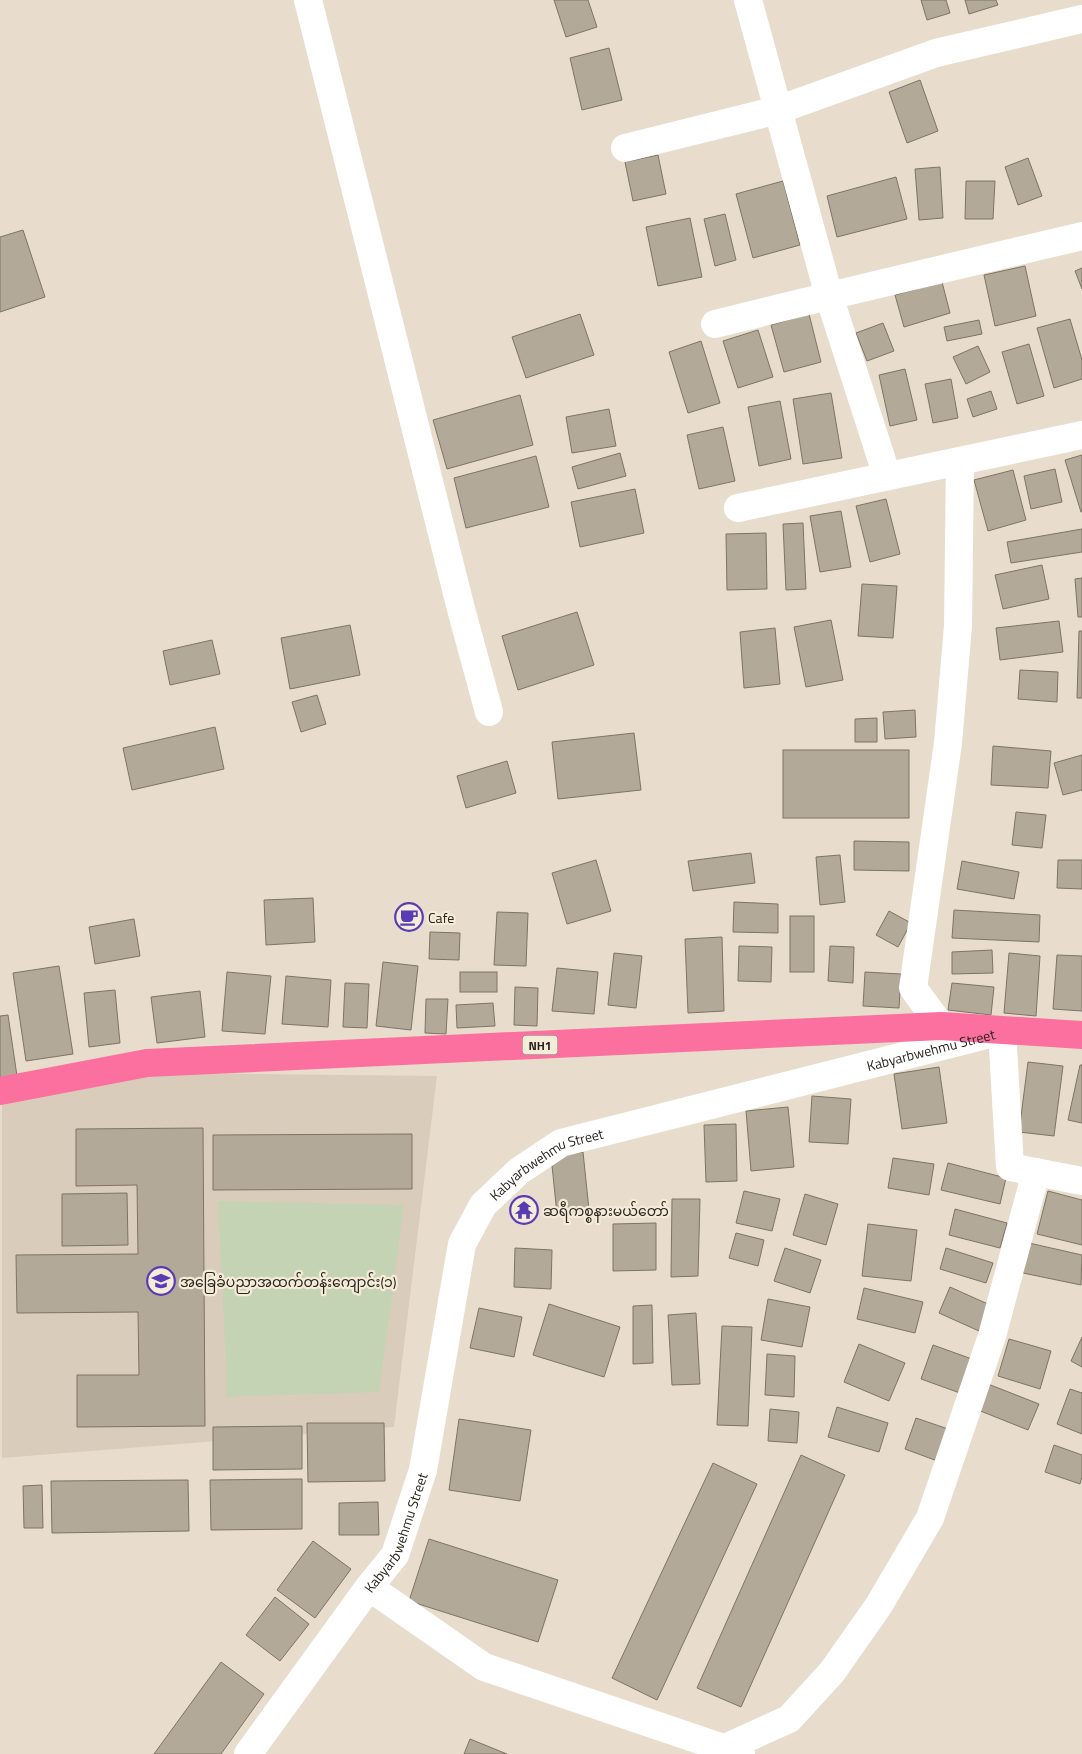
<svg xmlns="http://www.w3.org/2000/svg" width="1082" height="1754" font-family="'Titillium Web','Noto Sans Myanmar',sans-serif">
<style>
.education{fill:#daccba}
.green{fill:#c4d3b3}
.building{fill:#b3a999;stroke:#7d7464}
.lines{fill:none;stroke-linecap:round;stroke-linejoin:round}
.street{stroke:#fff;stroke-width:28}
.highway{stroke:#fb709f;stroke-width:28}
.labels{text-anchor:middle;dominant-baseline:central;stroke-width:4.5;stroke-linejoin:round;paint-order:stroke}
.shield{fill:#f5ebd9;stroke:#666056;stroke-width:1}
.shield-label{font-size:12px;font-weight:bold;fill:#29251e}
.poi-label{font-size:14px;fill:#29251e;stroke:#f5ebd9;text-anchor:start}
.street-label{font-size:14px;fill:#29251e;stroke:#f5ebd9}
</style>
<rect width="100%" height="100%" fill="#e8ddcc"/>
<path class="education" d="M153 1073 437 1076 394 1427 2 1458V1100Z"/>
<path class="green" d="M218 1201 404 1205 379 1392 226 1397V1362Z"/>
<g class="building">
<path d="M554 0H588L597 27 566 37Z"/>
<path d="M921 0H946L950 13 927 20Z"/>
<path d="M965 0H996L998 5 969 14Z"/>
<path d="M609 48 622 100 582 110 570 58Z"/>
<path d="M920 80 938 131 907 143 889 92Z"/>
<path d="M658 155 666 194 633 201 625 162Z"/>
<path d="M1028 158 1042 196 1018 205 1005 167Z"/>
<path d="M940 167 943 218 919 220 915 169Z"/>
<path d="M896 177 907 219 837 237 827 196Z"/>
<path d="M783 181 800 245 753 258 736 194Z"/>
<path d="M966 181H995L993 219H965Z"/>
<path d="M725 214 736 260 715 266 704 219Z"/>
<path d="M690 218 702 277 658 286 646 227Z"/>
<path d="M23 230 45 297 0 312V237Z"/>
<path d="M1025 266 1036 316 995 326 984 275Z"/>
<path d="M1082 268V289L1075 271Z"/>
<path d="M942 282 950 313 904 327 895 295Z"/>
<path d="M580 314 594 355 526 378 512 337Z"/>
<path d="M809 314 821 362 784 372 771 325Z"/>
<path d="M1070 319 1082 360V379L1054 388 1037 328Z"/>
<path d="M979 320 982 334 947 341 944 327Z"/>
<path d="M883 323 894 351 867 361 856 333Z"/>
<path d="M758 330 773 377 738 388 723 341Z"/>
<path d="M701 341 720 403 688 413 669 352Z"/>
<path d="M1029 344 1044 396 1017 404 1002 352Z"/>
<path d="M978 346 990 372 966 384 953 357Z"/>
<path d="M905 369 917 420 890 426 879 375Z"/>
<path d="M951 379 958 418 933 423 925 384Z"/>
<path d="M991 391 997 409 973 417 967 399Z"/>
<path d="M831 393 842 458 803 464 793 399Z"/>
<path d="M520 395 533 445 447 469 433 420Z"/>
<path d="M780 401 791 459 759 466 748 407Z"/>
<path d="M609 409 616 446 572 453 566 417Z"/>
<path d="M723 427 735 481 699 489 687 435Z"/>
<path d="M620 453 626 476 578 489 572 467Z"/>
<path d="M1082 455V512H1081L1065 460Z"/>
<path d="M536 456 549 507 466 528 454 478Z"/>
<path d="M1055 469 1062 502 1031 509 1024 476Z"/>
<path d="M1013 470 1026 520 988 531 974 480Z"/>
<path d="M635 489 644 533 580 547 571 502Z"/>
<path d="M886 499 900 554 870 562 856 506Z"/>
<path d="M841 511 851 567 820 572 810 516Z"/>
<path d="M803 523 806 589 786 590 783 524Z"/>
<path d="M1082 529V552L1011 563 1007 542Z"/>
<path d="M766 533 767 589 727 590 726 534Z"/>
<path d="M1042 565 1049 599 1003 609 995 575Z"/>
<path d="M1082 578V617H1078L1075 579Z"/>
<path d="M862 584 897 586 893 638 858 636Z"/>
<path d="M577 612 594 665 518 690 502 636Z"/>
<path d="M831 620 843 680 806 687 794 627Z"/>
<path d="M1059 621 1063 652 1000 660 996 628Z"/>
<path d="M350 625 360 675 290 689 281 638Z"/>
<path d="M775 628 780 684 744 688 740 632Z"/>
<path d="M1079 631H1082V698H1077Z"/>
<path d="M212 640 220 674 170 685 163 651Z"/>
<path d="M1020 670 1058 672 1057 702 1018 699Z"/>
<path d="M317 695 326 724 301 732 292 702Z"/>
<path d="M915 710 916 737 885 739 883 712Z"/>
<path d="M877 718V742H855V719Z"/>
<path d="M215 727 224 769 132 790 123 748Z"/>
<path d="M634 733 641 790 558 799 552 742Z"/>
<path d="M993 746 1051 751 1048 788 991 785Z"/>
<rect x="783" y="750" width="126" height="68"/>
<path d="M1082 755V790L1063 795 1054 763Z"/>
<path d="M507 761 516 793 466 808 457 776Z"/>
<path d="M1016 812 1046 815 1042 848 1012 845Z"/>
<path d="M854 841 909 842V871L854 870Z"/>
<path d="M751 853 755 883 693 891 688 861Z"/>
<path d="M840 855 845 902 820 905 816 857Z"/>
<path d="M596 860 611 911 567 924 552 873Z"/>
<path d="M1058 860H1082V889L1057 888Z"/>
<path d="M962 861 1019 872 1014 899 957 889Z"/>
<path d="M313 898 315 942 266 945 264 900Z"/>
<path d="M734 902 778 904V933L733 932Z"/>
<path d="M954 910 1040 915 1039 942 952 938Z"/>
<path d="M889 911 911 923 898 947 876 935Z"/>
<path d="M497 912 528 913 526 966 494 965Z"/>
<rect x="790" y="916" width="24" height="56"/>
<path d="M134 919 140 956 95 964 89 927Z"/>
<path d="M430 932 460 933 459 960 429 959Z"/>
<path d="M722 937 724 1011 688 1013 685 939Z"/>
<path d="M739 946 772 947 771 982 738 981Z"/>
<path d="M830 946 854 947 853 983 828 981Z"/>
<path d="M992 950 993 973 952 974V952Z"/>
<path d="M614 953 642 956 636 1008 608 1005Z"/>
<path d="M1009 953 1040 956 1036 1016 1004 1013Z"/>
<path d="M1057 955 1082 956V1011L1053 1009Z"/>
<path d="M383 962 418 966 411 1030 376 1026Z"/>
<path d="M59 966 73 1054 26 1061 13 973Z"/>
<path d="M557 968 598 972 594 1014 552 1011Z"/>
<path d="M227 972 271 976 265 1034 222 1031Z"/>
<rect x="460" y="972" width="37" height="20"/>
<path d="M865 972 901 974 899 1008 863 1006Z"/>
<path d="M286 976 331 980 328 1027 282 1024Z"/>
<path d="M345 983 369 984 367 1028 343 1027Z"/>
<path d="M952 983 994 987 991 1015 948 1010Z"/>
<path d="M515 987 538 988 537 1026 514 1025Z"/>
<path d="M115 990 120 1043 89 1047 84 993Z"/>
<path d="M200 991 205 1037 157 1043 151 997Z"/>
<path d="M426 999H448L446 1034 425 1033Z"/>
<path d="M493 1003 495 1026 457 1028 456 1005Z"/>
<path d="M8 1015 17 1076 0 1078V1016Z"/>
<path d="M1028 1062 1063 1066 1054 1136 1019 1132Z"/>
<path d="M1080 1065H1082V1123L1068 1120Z"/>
<path d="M939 1067 947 1123 902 1129 894 1074Z"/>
<path d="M812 1096 851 1099 848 1144 809 1142Z"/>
<path d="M788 1107 794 1167 751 1171 746 1111Z"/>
<path d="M736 1124 737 1181 706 1182 704 1125Z"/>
<path d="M203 1128 205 1426 77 1427V1375H139L138 1312 17 1313 16 1255 138 1254 137 1185 76 1186V1129Z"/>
<path d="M412 1134V1189L213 1190V1135Z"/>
<path d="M583 1152 589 1210 557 1214 551 1156Z"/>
<path d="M893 1158 934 1164 929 1195 888 1188Z"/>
<path d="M948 1163 1006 1178 1000 1204 941 1190Z"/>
<path d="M744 1191 780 1199 772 1231 736 1223Z"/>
<path d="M1048 1191 1082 1200V1245L1037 1234Z"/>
<path d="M127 1193 128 1245 62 1246V1194Z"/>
<path d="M805 1194 838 1204 826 1245 793 1235Z"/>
<path d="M672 1199H700L698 1276 671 1277Z"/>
<path d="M955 1209 1007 1223 1000 1248 949 1235Z"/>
<path d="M656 1223V1270L613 1271V1224Z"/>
<path d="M868 1224 917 1230 911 1281 862 1276Z"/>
<path d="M736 1233 764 1240 758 1266 729 1258Z"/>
<path d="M1029 1243 1082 1255 1081 1285 1023 1273Z"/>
<path d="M515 1248 552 1250 551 1289 514 1287Z"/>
<path d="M785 1248 821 1260 810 1293 774 1281Z"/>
<path d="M946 1248 993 1263 986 1283 940 1269Z"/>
<path d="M950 1287 990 1305 979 1331 939 1313Z"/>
<path d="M864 1288 923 1302 915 1333 857 1319Z"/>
<path d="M768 1299 810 1307 802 1347 761 1340Z"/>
<path d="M549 1304 620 1327 604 1377 533 1355Z"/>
<path d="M652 1305 653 1363 633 1364V1306Z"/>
<path d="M479 1308 522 1317 514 1357 470 1348Z"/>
<path d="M696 1313 700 1384 672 1385 668 1315Z"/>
<path d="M722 1326 752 1327 748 1426 717 1425Z"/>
<path d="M1082 1337V1367L1071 1361Z"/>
<path d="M1009 1339 1051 1351 1040 1389 998 1376Z"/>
<path d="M859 1344 905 1363 889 1401 844 1382Z"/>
<path d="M933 1345 972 1359 960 1393 921 1379Z"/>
<path d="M767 1354 795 1356 794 1397 765 1395Z"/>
<path d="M988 1384 1039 1404 1028 1430 978 1410Z"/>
<path d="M1070 1389 1082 1393V1434L1057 1424Z"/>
<path d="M837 1407 888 1423 879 1452 828 1437Z"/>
<path d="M770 1409 799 1412 797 1443 768 1441Z"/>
<path d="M916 1418 951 1430 940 1462 905 1449Z"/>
<path d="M459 1419 531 1430 520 1501 449 1490Z"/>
<path d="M307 1423H384L385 1481 308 1482Z"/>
<path d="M302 1426V1469L213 1470V1427Z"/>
<path d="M1054 1445 1082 1455V1477L1080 1484 1045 1472Z"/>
<path d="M801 1455 845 1475 741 1707 697 1688Z"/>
<path d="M713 1463 757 1484 657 1700 612 1678Z"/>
<path d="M302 1479V1529L211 1530 210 1480Z"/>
<path d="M188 1480 189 1531 52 1533 51 1481Z"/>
<path d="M42 1485 43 1528H24L23 1486Z"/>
<path d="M378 1502 379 1535H339V1503Z"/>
<path d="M429 1539 558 1580 538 1642 409 1601Z"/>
<path d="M313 1541 351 1569 315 1618 277 1590Z"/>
<path d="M275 1597 309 1624 280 1661 246 1635Z"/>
<path d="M221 1662 264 1694 221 1754H154Z"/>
<path d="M470 1739 507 1754H464Z"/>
</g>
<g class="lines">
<g class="street">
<path d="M308 0 461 609 489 712"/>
<path d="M748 0 829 296 887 476"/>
<path d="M625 148 778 110 936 53 1082 19"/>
<path d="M715 324 829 296 1082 236"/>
<path d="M738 508 1082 435"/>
<path d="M941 1026 913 988 948 743 958 626 960 461"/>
<path d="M369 1587 484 1667 741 1754"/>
<path d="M725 1748 789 1719 832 1672 879 1605 930 1518 992 1336 1036 1172"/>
<path id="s1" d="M248 1754 369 1587 395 1555 423 1470 462 1244 483 1205 519 1171 561 1143 1002 1031 1010 1167 1082 1181"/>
</g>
<path class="highway" d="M0 1091 147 1063 941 1026 1082 1035"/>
</g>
<defs>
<symbol id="cafe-ring" viewBox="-11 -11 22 22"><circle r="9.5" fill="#f5ebd9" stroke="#593bb3" stroke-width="1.5"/><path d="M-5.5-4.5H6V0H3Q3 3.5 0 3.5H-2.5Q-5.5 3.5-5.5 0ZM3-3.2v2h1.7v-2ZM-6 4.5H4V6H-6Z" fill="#593bb3"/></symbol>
<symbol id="temple-ring" viewBox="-11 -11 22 22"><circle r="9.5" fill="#f5ebd9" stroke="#593bb3" stroke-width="1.5"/><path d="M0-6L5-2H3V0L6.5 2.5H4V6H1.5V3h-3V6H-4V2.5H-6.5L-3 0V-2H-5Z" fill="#593bb3"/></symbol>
<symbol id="school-ring" viewBox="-11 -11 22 22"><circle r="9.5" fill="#f5ebd9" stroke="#593bb3" stroke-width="1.5"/><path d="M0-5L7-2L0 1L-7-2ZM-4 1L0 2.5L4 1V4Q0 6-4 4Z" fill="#593bb3"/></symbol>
</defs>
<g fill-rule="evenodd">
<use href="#cafe-ring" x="393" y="901" width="32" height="32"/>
<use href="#temple-ring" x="508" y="1194" width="32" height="32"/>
<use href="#school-ring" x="145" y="1265" width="32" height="32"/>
</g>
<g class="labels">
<rect class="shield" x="522.5" y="1035.5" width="35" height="19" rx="4"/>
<g class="shield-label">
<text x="540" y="1045">NH1</text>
</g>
<g class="poi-label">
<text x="428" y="917">Cafe</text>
<text x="543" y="1210">ဆရီကစ္စနားမယ်တော်</text>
<text x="180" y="1281">အခြေခံပညာအထက်တန်းကျောင်း(၁)</text>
</g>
<g class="street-label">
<text stroke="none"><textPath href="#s1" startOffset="1092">Kabyarbwehmu Street</textPath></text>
<text stroke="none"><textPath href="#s1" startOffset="688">Kabyarbwehmu Street</textPath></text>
<text stroke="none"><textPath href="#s1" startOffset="268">Kabyarbwehmu Street</textPath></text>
</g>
</g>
</svg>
